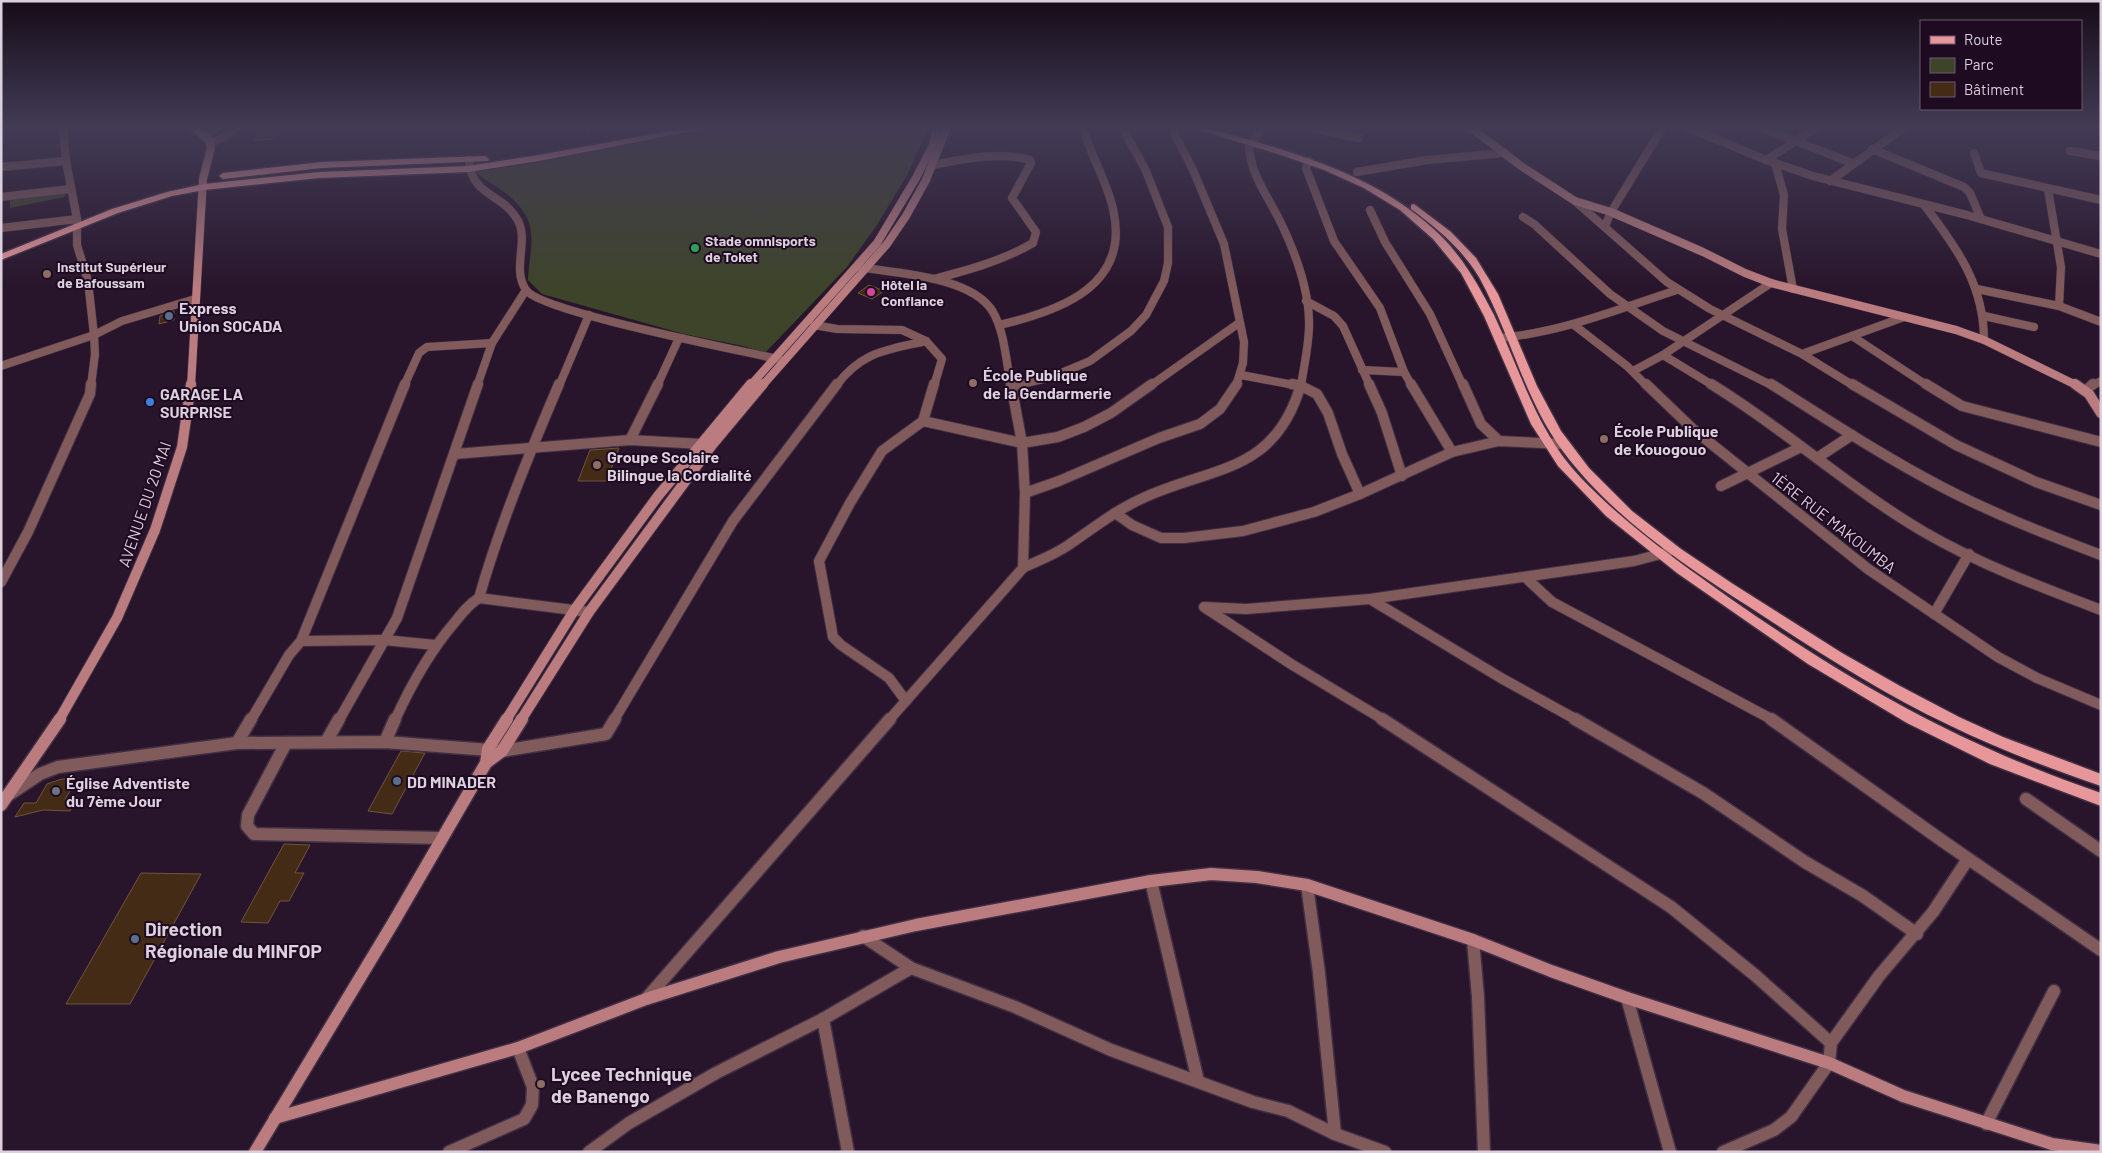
<svg xmlns="http://www.w3.org/2000/svg" width="2102" height="1153" font-family="Barlow,sans-serif">
<style>
.green{fill:#3e442a}
.building{fill:#442b16;stroke:#6f543e}
.lines{fill:none;stroke-linecap:round;stroke-linejoin:round}
.street-far2-casing{stroke:#412f44;stroke-width:9}
.street-far1-casing{stroke:#412f44;stroke-width:12}
.street-casing{stroke:#412f44;stroke-width:15}
.secondary-far2-casing{stroke:#412f44;stroke-width:9}
.secondary-far1-casing{stroke:#412f44;stroke-width:12}
.secondary-casing{stroke:#412f44;stroke-width:15}
.primary-casing{stroke:#412f44;stroke-width:3}
.street-far2{stroke:#815a5b;stroke-width:8}
.street-far1{stroke:#815a5b;stroke-width:10}
.street{stroke:#815a5b;stroke-width:12}
.secondary-far2{stroke:#ba7c7e;stroke-width:8}
.secondary-far1{stroke:#ba7c7e;stroke-width:10}
.secondary{stroke:#ba7c7e;stroke-width:12}
.primary{fill:#e79699;fill-rule:evenodd}
.leisure-dot{fill:#2e9e5b;stroke:#1e0b21;stroke-width:2}
.education-dot{fill:#8d6e63;stroke:#1e0b21;stroke-width:2}
.hotel-dot{fill:#d1479c;stroke:#1e0b21;stroke-width:2}
.service-dot{fill:#5c6f8a;stroke:#1e0b21;stroke-width:2}
.shop-dot{fill:#3f7fe0;stroke:#1e0b21;stroke-width:2}
.worship-dot{fill:#6b7280;stroke:#1e0b21;stroke-width:2}
.labels{text-anchor:middle;dominant-baseline:central;stroke-width:4;stroke-linejoin:round;paint-order:stroke}
.far-poi-label{font-size:14px;font-weight:bold;fill:#dccfde;stroke:#1e0b21;text-anchor:start}
.poi-label{font-size:16px;font-weight:bold;fill:#dccfde;stroke:#1e0b21;text-anchor:start}
.street-label{font-size:16px;fill:#dccfde;stroke:#1e0b21}
.near-poi-label{font-size:19px;font-weight:bold;fill:#dccfde;stroke:#1e0b21;text-anchor:start}
</style>
<rect width="100%" height="100%" fill="#28152b"/>
<g class="green">
<path d="M718 127H929L907 175 877 225 847 267 765 353 743 346 684 334 542 294 528 280C528 265 533 247 531 233 529 202 494 186 471 170L588 152Z"/>
<path d="M67 190 65 197 10 208V197Z"/>
</g>
<g class="building">
<path d="M263 127H283L274 139 254 140Z"/>
<path d="M869 285 884 291 872 299 858 293Z"/>
<path d="M174 311V320L159 324 160 316Z"/>
<path d="M619 448 610 472H617L614 481H578L590 450Z"/>
<path d="M401 751 425 753 392 814 368 811Z"/>
<path d="M62 779 77 780 65 799H76L70 811 43 810 15 817 24 803H36L47 784Z"/>
<path d="M284 844 310 845 295 873H304L289 901H280L268 923 241 922Z"/>
<path d="M141 873 201 874 130 1004H66Z"/>
</g>
<g class="lines">
<defs>
<g id="street-far2">
<path d="M63 127 66 161 77 219"/>
<path d="M1263 127 1249 147C1251 174 1266 194 1278 217 1294 249 1308 285 1309 320 1310 341 1304 365 1301 386"/>
<path d="M1306 127 1359 138"/>
<path d="M1453 127 1474 130"/>
<path d="M1687 127 1766 160 1813 176 1967 215 2101 254"/>
<path d="M1760 127 1852 163"/>
<path d="M589 128 591 127"/>
<path d="M1174 133 1193 170 1224 244 1244 342 1243 363 1236 386"/>
<path d="M205 136 219 127"/>
<path d="M211 143 228 135 236 127"/>
<path d="M1872 149 1964 187 1970 193 1981 219"/>
<path d="M2070 151 2101 156"/>
<path d="M1974 153 1981 173 2101 200"/>
<path d="M469 160C471 196 502 193 517 219 530 240 511 268 526 290 541 312 744 351 782 360"/>
<path d="M1766 160 1818 127"/>
<path d="M1309 161 1306 168 1334 241 1380 308 1404 372 1412 386"/>
<path d="M1775 163 1784 195 1782 229 1793 289"/>
<path d="M933 165C964 159 999 151 1030 160L1031 163 1012 198 1036 232 1033 243C1002 261 968 270 934 279"/>
<path d="M1 167 66 161"/>
<path d="M1357 172 1427 160 1505 153"/>
<path d="M1830 181 1905 127"/>
<path d="M2048 189 2061 267 2059 306"/>
<path d="M1 197 71 189"/>
<path d="M1575 201 1667 282 1710 309 1802 354 1854 386"/>
<path d="M1925 206C1957 248 1984 285 1984 340"/>
<path d="M1370 210 1385 242 1430 314 1463 386"/>
<path d="M1523 217 1534 224 1610 294 1663 331 1773 386"/>
<path d="M1605 226 1611 212 1663 127"/>
<path d="M1 228 77 219V245L88 281 94 335 95 354 91 386"/>
<path d="M858 267C895 273 972 276 993 312 1005 333 1006 362 1011 386"/>
<path d="M1977 289 2059 306 2101 322"/>
<path d="M1306 301 1334 316 1343 326 1370 386"/>
<path d="M1984 316 2034 327"/>
<path d="M814 325 837 329 902 330 926 341 942 359 934 386"/>
<path d="M999 325C1060 311 1131 286 1113 209 1107 181 1090 155 1083 127"/>
<path d="M1574 325 1627 366 1647 386"/>
<path d="M1852 336 1928 386"/>
<path d="M1498 338C1561 333 1618 309 1677 290"/>
<path d="M1802 354 1904 317"/>
<path d="M1663 355 1714 386"/>
<path d="M1 366 94 335 122 321 195 299"/>
<path d="M1362 370 1404 372"/>
<path d="M1633 371 1663 355 1771 283"/>
<path d="M1241 375 1299 386"/>
<path d="M404 386 419 353 427 347 492 343"/>
<path d="M477 386 492 343 526 290"/>
<path d="M559 386 589 315"/>
<path d="M657 386 679 338"/>
<path d="M836 386C862 351 887 350 926 341"/>
<path d="M1013 386 1052 377 1090 361 1131 331 1146 315 1164 281 1168 263V227L1146 171 1122 127"/>
<path d="M1150 386 1239 323"/>
<path d="M2092 386 2101 381"/>
</g>
<g id="street-far1">
<path d="M934 384 923 421 1022 443 1058 437 1084 427 1111 413 1152 384"/>
<path d="M1292 384 1301 386 1317 394 1328 413 1342 454 1360 494"/>
<path d="M1369 384 1382 413 1402 476"/>
<path d="M1411 384 1452 452"/>
<path d="M1463 384 1481 424 1499 441"/>
<path d="M1646 384 1694 430 1868 569 1998 657 2037 678 2101 705"/>
<path d="M1711 384C1785 429 1849 488 1924 532 1979 564 2041 587 2101 610"/>
<path d="M1771 384C1828 420 1884 457 1944 488 1994 514 2048 535 2101 555"/>
<path d="M1852 384 1956 445 2036 482 2101 505"/>
<path d="M1926 384 1962 406 2101 442"/>
<path d="M1011 386 1019 384"/>
<path d="M2086 390 2093 384"/>
<path d="M630 440 658 384"/>
<path d="M455 454 630 440 701 444"/>
<path d="M1817 458 1852 435"/>
<path d="M1721 486 1801 447"/>
<path d="M1025 493 1059 481 1159 438 1200 424 1220 409 1237 384"/>
<path d="M1115 513 1132 525 1161 538H1184L1243 531 1314 512 1360 494 1452 452 1499 441 1564 444"/>
<path d="M1023 568C1037 561 1054 555 1067 546 1091 530 1114 511 1141 499 1211 466 1275 475 1301 384"/>
<path d="M1525 577 1552 602 1773 720"/>
<path d="M1 582 28 532 90 394 91 384"/>
<path d="M479 598 589 612"/>
<path d="M1370 599 1501 678 1577 720"/>
<path d="M1934 614 1969 554"/>
<path d="M301 641 384 640 435 645"/>
<path d="M906 701 889 678 841 645 833 637 819 561 850 503 882 451 923 421"/>
<path d="M251 720 289 655 301 641 405 384"/>
<path d="M339 720 397 618 478 384"/>
<path d="M395 720C411 685 429 652 455 622 462 613 469 604 479 598 499 527 530 452 559 384"/>
<path d="M614 720 733 521 837 384"/>
<path d="M889 720 1023 568 1025 493 1022 443 1011 384"/>
<path d="M1384 720 1291 664 1204 607 1246 609 1370 599 1634 561 1668 552"/>
</g>
<g id="street">
<path d="M1382 719 1671 907 1756 976 1831 1043"/>
<path d="M1575 719 1703 793 1805 862 1863 896 1917 934"/>
<path d="M1771 719 1944 842 2101 950"/>
<path d="M326 742 339 719"/>
<path d="M385 742 395 719"/>
<path d="M237 743 251 719"/>
<path d="M286 743 248 815 247 826 254 834 442 838"/>
<path d="M10 794 40 774 58 767 237 743 385 742 502 751 606 734 615 719"/>
<path d="M2026 799 2101 851"/>
<path d="M1151 881 1198 1081"/>
<path d="M1307 885 1319 973 1335 1134"/>
<path d="M863 936 911 968 1015 1007 1111 1050 1253 1102 1288 1111 1335 1134 1385 1152"/>
<path d="M1473 940 1478 997 1484 1152"/>
<path d="M1627 998 1670 1152"/>
<path d="M646 999 890 719"/>
<path d="M823 1019 848 1152"/>
<path d="M1986 1124 2054 991"/>
<path d="M449 1152 524 1119 532 1105 533 1087 518 1048"/>
<path d="M589 1152 629 1123 716 1073 823 1019 911 968"/>
<path d="M1723 1152 1774 1130 1791 1117 1829 1063 1831 1043 1879 976 1933 912 1968 859"/>
</g>
<g id="secondary-far2">
<path d="M1470 127 1521 166 1575 201 1611 212 1703 252 1745 273 1771 283 1956 330 1984 340 2078 386"/>
<path d="M191 386 203 179 211 148 209 140 193 127"/>
<path d="M750 386 877 243 916 178 933 145 937 127"/>
<path d="M762 386 887 244 906 216 926 180 947 127"/>
</g>
<g id="secondary-far1">
<path d="M2075 384 2089 394 2101 413"/>
<path d="M59 720 117 618 155 530 182 447 191 384"/>
<path d="M506 720 575 609 658 496 751 384"/>
<path d="M521 720 589 612 712 445 763 384"/>
</g>
<g id="secondary">
<path d="M486 763 502 751 522 719"/>
<path d="M1 805 60 719"/>
<path d="M275 1118 518 1048 646 999 779 957 916 925 1151 881 1211 874 1257 877 1307 885 1473 940 1551 971 1627 998 1829 1063 1903 1096 2052 1144 2101 1151"/>
<path d="M255 1152 393 923 486 763 488 749 507 719"/>
</g>
<g id="primary">
<path d="M692 127H708L704 129 539 161 468 172 319 178 204 190 172 196 118 213 1 260V254L112 209 167 192 204 184 319 172 468 166 539 155Z"/>
<path d="M1190 127H1203C1286 150 1375 172 1439 234 1462 256 1479 286 1494 315 1521 372 1537 432 1581 478 1626 525 1679 562 1731 599 1850 682 1963 746 2101 793V806L1990 764 1907 723 1808 664 1677 573 1606 516 1558 466 1531 424 1484 316 1461 273 1433 239 1400 210 1364 188 1324 170 1281 155Z"/>
<path d="M485 156 489 159 488 161 322 168 223 179 219 176 223 173 322 162Z"/>
<path d="M1414 204 1451 232 1476 258 1498 294 1537 386 1561 431 1589 468 1632 511 1681 549 1733 584 1842 653 1900 686 1959 717 2003 737 2101 774V786C2049 768 1998 749 1949 725 1880 692 1815 650 1751 608 1682 564 1612 517 1562 450 1524 398 1510 333 1479 277 1462 249 1437 228 1411 209V205Z"/>
</g>
</defs>
<use href="#street-far2" class="street-far2-casing"/>
<use href="#street-far1" class="street-far1-casing"/>
<use href="#street" class="street-casing"/>
<use href="#secondary-far2" class="secondary-far2-casing"/>
<use href="#secondary-far1" class="secondary-far1-casing"/>
<use href="#secondary" class="secondary-casing"/>
<use href="#primary" class="primary-casing"/>
<use href="#street-far2" class="street-far2"/>
<use href="#street-far1" class="street-far1"/>
<use href="#street" class="street"/>
<use href="#secondary-far2" class="secondary-far2"/>
<use href="#secondary-far1" class="secondary-far1"/>
<use href="#secondary" class="secondary"/>
<use href="#primary" class="primary"/>
</g>
<linearGradient id="sky" x2="0" y2="1"><stop stop-color="#160c18"/><stop offset="0.44" stop-color="#423b55"/><stop offset="1" stop-color="#423b55" stop-opacity="0"/></linearGradient>
<rect width="2102" height="288" fill="url(#sky)"/>
<circle class="leisure-dot" cx="695" cy="248" r="5"/>
<g class="education-dot">
<circle cx="47" cy="274" r="5"/>
<circle cx="973" cy="383" r="5"/>
<circle cx="1604" cy="439" r="5"/>
<circle cx="597" cy="465" r="5"/>
<circle cx="541" cy="1084" r="5"/>
</g>
<circle class="hotel-dot" cx="871" cy="292" r="5"/>
<g class="service-dot">
<circle cx="169" cy="316" r="5"/>
<circle cx="397" cy="781" r="5"/>
<circle cx="135" cy="939" r="5"/>
</g>
<circle class="shop-dot" cx="150" cy="402" r="5"/>
<circle class="worship-dot" cx="56" cy="791" r="5"/>
<g class="labels">
<g class="far-poi-label">
<text x="705" y="240">Stade omnisports<tspan x="705" dy="16">de Toket</tspan></text>
<text x="57" y="266">Institut Supérieur<tspan x="57" dy="16">de Bafoussam</tspan></text>
<text x="881" y="284">Hôtel la<tspan x="881" dy="16">Confiance</tspan></text>
</g>
<g class="poi-label">
<text x="179" y="307">Express<tspan x="179" dy="18">Union SOCADA</tspan></text>
<text x="983" y="374">École Publique<tspan x="983" dy="18">de la Gendarmerie</tspan></text>
<text x="160" y="393">GARAGE LA<tspan x="160" dy="18">SURPRISE</tspan></text>
<text x="1614" y="430">École Publique<tspan x="1614" dy="18">de Kouogouo</tspan></text>
<text x="607" y="456">Groupe Scolaire<tspan x="607" dy="18">Bilingue la Cordialité</tspan></text>
<text x="407" y="781">DD MINADER</text>
<text x="66" y="782">Église Adventiste<tspan x="66" dy="18">du 7ème Jour</tspan></text>
</g>
<g class="street-label">
<text transform="translate(144 504) rotate(-71)">AVENUE DU 20 MAI</text>
<text transform="translate(1834 522) rotate(38)">1ÈRE RUE MAKOUMBA</text>
</g>
<g class="near-poi-label">
<text x="145" y="928">Direction<tspan x="145" dy="22">Régionale du MINFOP</tspan></text>
<text x="551" y="1073">Lycee Technique<tspan x="551" dy="22">de Banengo</tspan></text>
</g>
</g>
<rect width="2102" height="1153" fill="none" stroke="#dccfde" stroke-width="5"/>
<rect x="1920" y="20" width="162" height="90" fill="#1e0b21" stroke="#6a596d"/>
<rect x="1930" y="36" width="25" height="8" fill="#e79699" stroke="#6a596d"/>
<text x="1964" y="45" font-size="15" fill="#dccfde">Route</text>
<rect x="1930" y="58" width="25" height="15" fill="#3e442a" stroke="#6a596d"/>
<text x="1964" y="70" font-size="15" fill="#dccfde">Parc</text>
<rect x="1930" y="82" width="25" height="15" fill="#442b16" stroke="#6a596d"/>
<text x="1964" y="95" font-size="15" fill="#dccfde">Bâtiment</text>
</svg>
